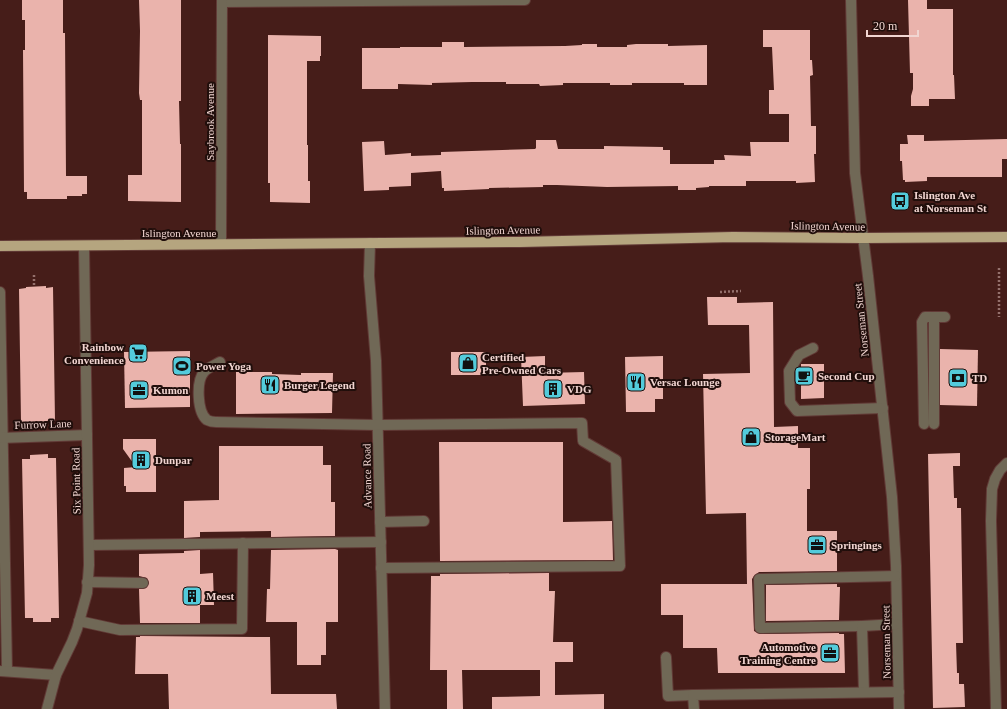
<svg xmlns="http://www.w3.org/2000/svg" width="1007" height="709" font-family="Georgia,serif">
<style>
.building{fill:#eab3ac}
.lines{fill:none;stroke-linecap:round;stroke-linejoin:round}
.minor-casing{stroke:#613a36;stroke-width:12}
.major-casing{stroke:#613a36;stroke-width:12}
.path{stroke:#94706c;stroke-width:2.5;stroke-dasharray:2 2;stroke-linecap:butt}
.minor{stroke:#706856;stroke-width:10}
.major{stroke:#b5a57f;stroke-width:10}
.labels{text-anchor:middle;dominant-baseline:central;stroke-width:4;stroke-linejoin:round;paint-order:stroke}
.street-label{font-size:11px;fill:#f1d5d1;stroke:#200e0b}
.poi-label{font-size:11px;font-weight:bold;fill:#f1d5d1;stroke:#200e0b;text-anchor:start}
</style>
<rect width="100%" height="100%" fill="#461d19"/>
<g class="building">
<path d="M22 0H63V33H65L66 176H87V194H82V196H67V199H27V192H24L23 50H25V20H22Z"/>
<path d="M139 0H181V101H179L180 144H181V202L128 201V175H142V100H140L139 93 140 31Z"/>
<path d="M908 0H927V9H953V75H954L955 99H929V106H911V96L913 89V73H910Z"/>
<path d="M763 30H810V60H812L813 75 810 76 811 126H816V154H814L815 182 796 183V181H746V186H709V187L696 188V190H678V186L607 187 557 185H543V187L489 188V189L444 191V188H442L441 171 411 173V186L389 187V190L364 191 362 142 384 141 385 155 411 153V156L441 155V152L535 149 536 148V140H556L558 149H604V146L663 147V150H670V164H714V160H725L724 155 751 156 750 142H789V114H769V90H774L772 47H763Z"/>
<path d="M268 35 321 36V56H320V61H307V145H308V181H310V203L270 202V183H268Z"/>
<path d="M442 42H464V47L565 46 582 45V44H597V47H627V45L636 44H668V46L707 45V85H684V83H632V85H610V83H563V85L540 86 539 84H506V82H472L432 83V85L398 84V89H362V48H400V47H442Z"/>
<path d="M907 135H924V141L1007 139V159H1002V177H927V181L905 182V180H903L902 161H900V144H908Z"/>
<path d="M46 286V288L53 287 55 421H47V424H30V422H21L19 289 26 288V287Z"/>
<path d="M707 297H737V303L773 302 774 427 798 426V448H810V489H807V531H837V571L759 572 754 576 752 579 754 631 760 634 839 633V634H844L845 673H718L717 648H683V615H661V584H747L746 513 706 514 703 374 750 373 749 325H708Z"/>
<path d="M940 349 978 350 977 406 940 405Z"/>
<path d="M190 351V407L125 408 124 352Z"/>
<rect x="451" y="352" width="35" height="23"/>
<path d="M545 356V373L584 372 585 404 523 406 521 357Z"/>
<path d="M663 356V399H655V412H626L625 357Z"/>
<path d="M801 364H824V398L801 399Z"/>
<path d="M236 372H272V374L301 375V373H333L332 413 236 414Z"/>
<path d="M123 439H156V492H126V486H124V468L136 467 123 449Z"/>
<path d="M439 442H563V522L612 521 613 560 440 561Z"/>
<path d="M219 446H323V465H331V502H335V536L271 537V531L200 532V537L184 538V501L219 500Z"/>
<path d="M960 453V466H953L954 498H957V508H961L963 643H956L957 673H959V684H964L965 707 933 708 928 454Z"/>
<path d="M48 454V458H56L59 618H51V622H33V618H25L22 459H30V455Z"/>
<path d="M335 549 338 550V622H326V655H321V665H297V622H266L267 589H270L271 550Z"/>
<path d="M200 550V574L213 573 214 605H200V623H140L139 589 146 588 149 583 147 578 139 576V554L184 553V551Z"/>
<path d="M549 573V591H555L553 642H573V662H555V695L604 694V709H492V697L540 696V670H462L463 709H447V670H430L431 576H440V574Z"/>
<path d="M837 584V587H840L839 620 766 621V585Z"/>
<path d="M140 636 270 637 271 694H336L337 709H169L168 674H135L136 637H140Z"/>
</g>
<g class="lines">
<defs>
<g id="minor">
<path d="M851 0 855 173 868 276 892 497 896 566 899 709"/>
<path d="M222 2 525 0"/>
<path d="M370 243 369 276 376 361 385 709"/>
<path d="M221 244 222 0"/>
<path d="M0 292 7 671"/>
<path d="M813 348 799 355 789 371 790 402 797 411 883 408"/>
<path d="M220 362C215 365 207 368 204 372 196 381 197 412 207 420 209 421 213 422 216 422L378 425 582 423 583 441 616 460 620 566 381 568"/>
<path d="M924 424 922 322 925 317H934"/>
<path d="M934 424V317H945"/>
<path d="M0 438 87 435"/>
<path d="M380 522 424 521"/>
<path d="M89 545 381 542"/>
<path d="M87 582 143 583"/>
<path d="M79 621 120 630 242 629 243 543"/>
<path d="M862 626 760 628 759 579 896 576"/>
<path d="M666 657 668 696 693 695"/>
<path d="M0 671 56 675"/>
<path d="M864 692 862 626 897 624"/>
<path d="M47 709 56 675 72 642 77 629 87 593 89 565 84 246"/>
<path d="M694 709 693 695 899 692"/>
<path d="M996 709 991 521 992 489 995 479 1000 470 1007 463"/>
</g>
<path id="major" d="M0 246 520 242 733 237 863 238 1007 237"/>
</defs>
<use href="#minor" class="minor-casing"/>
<use href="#major" class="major-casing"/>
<g class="path">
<path d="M999 268V317"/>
<path d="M34 285V273"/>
<path d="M720 292 741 291"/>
</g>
<use href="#minor" class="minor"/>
<use href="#major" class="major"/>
</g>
<defs>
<symbol id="bus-square" viewBox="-11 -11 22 22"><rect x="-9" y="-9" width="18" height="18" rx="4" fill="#53cbdb" stroke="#200e0b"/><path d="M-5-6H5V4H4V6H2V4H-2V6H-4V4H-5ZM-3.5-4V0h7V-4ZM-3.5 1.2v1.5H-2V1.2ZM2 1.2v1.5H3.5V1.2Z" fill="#111"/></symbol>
<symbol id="supermarket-square" viewBox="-11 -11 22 22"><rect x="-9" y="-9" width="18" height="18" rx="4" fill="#53cbdb" stroke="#200e0b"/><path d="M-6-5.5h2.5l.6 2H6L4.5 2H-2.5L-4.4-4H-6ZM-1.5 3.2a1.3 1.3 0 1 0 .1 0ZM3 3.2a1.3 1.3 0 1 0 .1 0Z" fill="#111"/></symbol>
<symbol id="shop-square" viewBox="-11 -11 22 22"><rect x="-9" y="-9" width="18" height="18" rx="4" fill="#53cbdb" stroke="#200e0b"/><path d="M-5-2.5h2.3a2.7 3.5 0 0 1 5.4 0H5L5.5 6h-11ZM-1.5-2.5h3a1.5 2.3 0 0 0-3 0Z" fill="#111"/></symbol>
<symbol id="stadium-square" viewBox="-11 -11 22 22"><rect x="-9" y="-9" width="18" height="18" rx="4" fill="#53cbdb" stroke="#200e0b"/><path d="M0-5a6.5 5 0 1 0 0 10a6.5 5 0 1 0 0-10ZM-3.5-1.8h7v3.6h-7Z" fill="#111"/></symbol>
<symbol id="cafe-square" viewBox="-11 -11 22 22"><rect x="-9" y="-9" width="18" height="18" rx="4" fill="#53cbdb" stroke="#200e0b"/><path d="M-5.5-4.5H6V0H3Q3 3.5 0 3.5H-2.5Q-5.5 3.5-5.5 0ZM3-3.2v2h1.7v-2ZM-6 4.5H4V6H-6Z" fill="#111"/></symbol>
<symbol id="bank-square" viewBox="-11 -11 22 22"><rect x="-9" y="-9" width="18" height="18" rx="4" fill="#53cbdb" stroke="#200e0b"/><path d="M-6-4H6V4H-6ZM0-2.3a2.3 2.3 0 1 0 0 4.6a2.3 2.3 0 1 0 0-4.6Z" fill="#111"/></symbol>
<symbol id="restaurant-square" viewBox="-11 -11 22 22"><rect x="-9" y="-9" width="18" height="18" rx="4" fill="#53cbdb" stroke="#200e0b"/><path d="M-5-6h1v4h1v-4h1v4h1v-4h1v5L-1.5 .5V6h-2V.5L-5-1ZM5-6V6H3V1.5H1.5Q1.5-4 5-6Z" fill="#111"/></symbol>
<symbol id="building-square" viewBox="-11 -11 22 22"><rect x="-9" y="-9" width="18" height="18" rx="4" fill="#53cbdb" stroke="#200e0b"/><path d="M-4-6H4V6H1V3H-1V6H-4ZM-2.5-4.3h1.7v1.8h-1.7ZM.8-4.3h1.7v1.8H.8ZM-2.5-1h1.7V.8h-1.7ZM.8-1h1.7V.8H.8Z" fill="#111"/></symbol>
<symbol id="office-square" viewBox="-11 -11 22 22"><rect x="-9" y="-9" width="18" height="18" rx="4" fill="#53cbdb" stroke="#200e0b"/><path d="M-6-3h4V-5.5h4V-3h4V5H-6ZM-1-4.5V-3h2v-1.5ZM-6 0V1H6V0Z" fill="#111"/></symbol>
</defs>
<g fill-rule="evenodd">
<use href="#bus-square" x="889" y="190" width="22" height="22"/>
<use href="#supermarket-square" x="127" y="342" width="22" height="22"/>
<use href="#shop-square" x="457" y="352" width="22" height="22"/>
<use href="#stadium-square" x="171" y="355" width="22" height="22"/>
<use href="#cafe-square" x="793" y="365" width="22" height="22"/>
<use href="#bank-square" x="947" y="367" width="22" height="22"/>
<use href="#restaurant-square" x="625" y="371" width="22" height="22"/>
<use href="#restaurant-square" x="259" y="374" width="22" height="22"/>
<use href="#building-square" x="542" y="378" width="22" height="22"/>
<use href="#office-square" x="128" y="379" width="22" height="22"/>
<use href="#shop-square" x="740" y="426" width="22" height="22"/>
<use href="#building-square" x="130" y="449" width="22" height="22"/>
<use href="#office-square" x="806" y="534" width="22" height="22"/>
<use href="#building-square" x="181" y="585" width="22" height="22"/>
<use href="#office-square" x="819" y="642" width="22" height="22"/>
</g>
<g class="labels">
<g class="street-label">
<text transform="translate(210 122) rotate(-90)">Saybrook Avenue</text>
<text transform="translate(828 226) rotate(1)">Islington Avenue</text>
<text transform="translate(503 230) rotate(-1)">Islington Avenue</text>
<text x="179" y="233">Islington Avenue</text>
<text transform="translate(861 320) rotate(-96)">Norseman Street</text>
<text transform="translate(43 424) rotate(-2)">Furrow Lane</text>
<text transform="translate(367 476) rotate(-91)">Advance Road</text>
<text transform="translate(76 481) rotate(-91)">Six Point Road</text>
<text transform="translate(886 642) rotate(-91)">Norseman Street</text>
</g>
<g class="poi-label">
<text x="914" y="195">Islington Ave<tspan x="914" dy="13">at Norseman St</tspan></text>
<text x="124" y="347" text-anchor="end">Rainbow<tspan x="124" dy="13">Convenience</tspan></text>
<text x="482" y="357">Certified<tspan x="482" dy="13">Pre-Owned Cars</tspan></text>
<text x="196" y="366">Power Yoga</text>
<text x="818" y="376">Second Cup</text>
<text x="972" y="378">TD</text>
<text x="650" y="382">Versac Lounge</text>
<text x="284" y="385">Burger Legend</text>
<text x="567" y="389">VDG</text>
<text x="153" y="390">Kumon</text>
<text x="765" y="437">StorageMart</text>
<text x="155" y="460">Dunpar</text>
<text x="831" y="545">Springings</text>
<text x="206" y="596">Meest</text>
<text x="816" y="647" text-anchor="end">Automotive<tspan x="816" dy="13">Training Centre</tspan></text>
</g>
</g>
<path d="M867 30v6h51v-6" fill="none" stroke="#f1d5d1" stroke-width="2"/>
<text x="873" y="30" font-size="12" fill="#f1d5d1" stroke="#200e0b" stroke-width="3" paint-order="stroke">20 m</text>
</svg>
